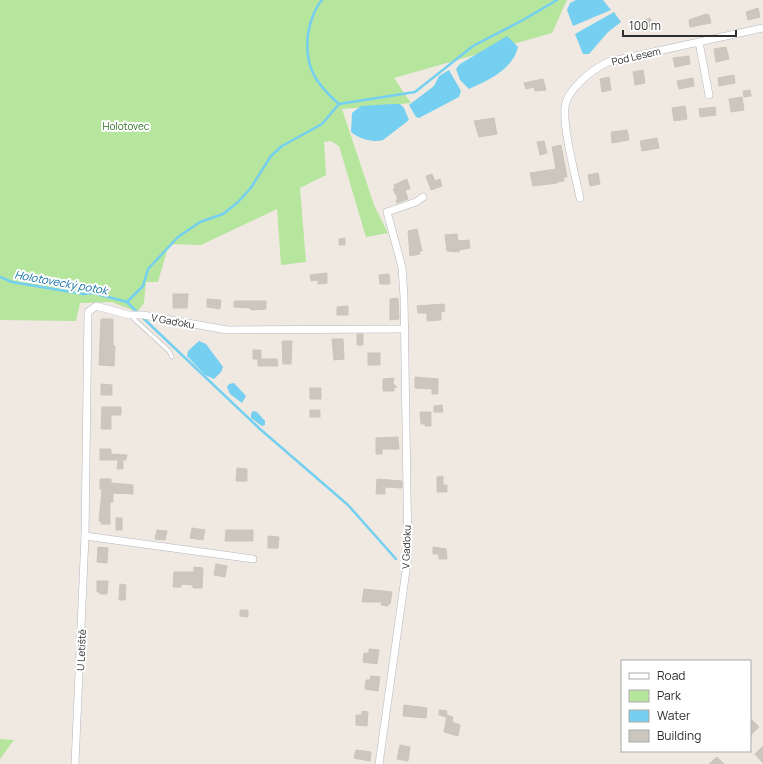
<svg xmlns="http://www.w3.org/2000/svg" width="763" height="764" font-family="Manrope,sans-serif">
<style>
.green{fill:#b6e59e}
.water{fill:#75cff0}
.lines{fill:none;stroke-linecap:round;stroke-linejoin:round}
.stream{stroke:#75cff0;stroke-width:2.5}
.building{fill:#cbc7bf;stroke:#cbc5ba}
.service-casing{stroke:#b4b7c1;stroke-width:4.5}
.minor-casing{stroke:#b4b7c1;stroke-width:8}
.service{stroke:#fff;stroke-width:3.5}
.minor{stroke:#fff;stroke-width:7}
.labels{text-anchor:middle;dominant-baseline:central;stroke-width:4;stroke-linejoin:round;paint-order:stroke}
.street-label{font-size:10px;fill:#2e2e2e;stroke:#fff}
.park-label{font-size:10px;fill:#2c6e1b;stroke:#fff}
.water-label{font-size:11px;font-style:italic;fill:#0d6fa3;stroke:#fff}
</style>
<rect width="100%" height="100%" fill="#efe9e1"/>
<g class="green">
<path d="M0 0H567L552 33 394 78 411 103 342 109 374 205 388 233 366 237 339 146 331 141 324 142 326 175 300 188 306 262 281 265 277 209 201 245 169 244 158 282H146L144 303 137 312 112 302 80 303 76 321 0 320Z"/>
<path d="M0 739 14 740 0 759Z"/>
</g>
<g class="water">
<path d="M576 0H603L611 10 573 26 567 10 570 3Z"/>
<path d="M614 12 621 22 608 32 589 54H583L575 34Z"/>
<path d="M507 36 518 47C513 69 488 81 469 89L460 80 456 69 460 64Z"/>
<path d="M449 70 461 91 459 97 419 118 416 117 409 105 434 86 439 76Z"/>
<path d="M392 104H400L404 108 409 120 383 140C372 143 360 139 351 132L352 113 361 106Z"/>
<path d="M199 341 206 344 223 367 221 372 214 379 205 375 187 356 188 351Z"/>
<path d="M234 383 246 396 242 403 230 394 227 387 229 384Z"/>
<path d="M253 411 257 412 265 421V425L262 426 251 418V414Z"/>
</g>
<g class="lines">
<g class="stream">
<path d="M322 0C314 9 310 23 308 34 304 67 316 84 339 104"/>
<path d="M0 277 12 282 83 294 93 293 127 302 143 286 148 269 178 237 200 222 223 214 237 203 250 189 271 156 282 146 322 124 339 104 415 92 473 46 523 20 557 0"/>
<path d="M127 302 138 313"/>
<path d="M142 317 260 429 348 505 396 559"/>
</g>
</g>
<g class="building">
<path d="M758 8 760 17 748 20 746 12Z"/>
<path d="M706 14 709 15 711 23 690 27 689 20Z"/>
<path d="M650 18 653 26 645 29 642 21Z"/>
<path d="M726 47 729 59 716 62 714 49Z"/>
<path d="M689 56 690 64 675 67 673 58Z"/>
<path d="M643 70 645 83 635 85 633 72Z"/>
<path d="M734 75 735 83 719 86 718 78Z"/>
<path d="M609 77 611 90 602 92 600 79Z"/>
<path d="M693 78 694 86 679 89 677 81Z"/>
<path d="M543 79 546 90 535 91 534 87 526 89 524 83Z"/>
<path d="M750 90 751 96 744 97 743 91Z"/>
<path d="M742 97 744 110 731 112 729 99Z"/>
<path d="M685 106 687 119 674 121 672 108Z"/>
<path d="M715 107 716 115 700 117 699 109Z"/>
<path d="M494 118 497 134 479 137 474 121Z"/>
<path d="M627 130 629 140 612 143 611 132Z"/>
<path d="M657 138 659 148 642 151 640 141Z"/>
<path d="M544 141 547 153 540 155 537 142Z"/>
<path d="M561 145 567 177H563L564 181 557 182V183L533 186 530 173 556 169 552 147Z"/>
<path d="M598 173 600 184 590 186 588 175Z"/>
<path d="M432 174 435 181 440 179 442 186 431 190 426 176Z"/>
<path d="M407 179 410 189 405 190 408 199 397 203 396 200 398 199 393 189 395 188 394 185Z"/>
<path d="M417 229 422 251H419L420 254 410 256 408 231Z"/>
<path d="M457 234 458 241 469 240 470 248 459 250V252L447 251 445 235Z"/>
<path d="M345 238V245H339V239Z"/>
<path d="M327 273V283L318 284V280L311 281 310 275Z"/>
<path d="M389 274 390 284H380L379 275Z"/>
<path d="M173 294H188L187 308H173Z"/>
<path d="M398 298 399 319 390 320V299Z"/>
<path d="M207 299 221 300 220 309 207 307Z"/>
<path d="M234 301H266V309L251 310 250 308 234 307Z"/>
<path d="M444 304 445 311 441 312V320L427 321V313H418L417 306Z"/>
<path d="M348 306V315H337V307Z"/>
<path d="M101 319H113V346H115L114 366 99 365Z"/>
<rect x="357" y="334" width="6" height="11"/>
<path d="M332 339H343L344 359 334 360Z"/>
<path d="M282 341H292L291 364H283Z"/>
<path d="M253 350H261V359H277L278 366H258V359H260H253Z"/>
<rect x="368" y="353" width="12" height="12"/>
<path d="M415 377 438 379V394H432V389L415 388Z"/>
<path d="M394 378 393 384 397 387 394 388V391H383V379Z"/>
<path d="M101 384 112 385V395H101Z"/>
<rect x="310" y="388" width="11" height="11"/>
<path d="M442 405 443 412H434V406Z"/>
<path d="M102 407H121V415H111V429H101Z"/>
<rect x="310" y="410" width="10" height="7"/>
<path d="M420 412H431V426H425V424H421Z"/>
<path d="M398 437 399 449H382V454H376V438Z"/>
<path d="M100 449H111V454L127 455 126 460H123V469H117L118 460H100Z"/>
<path d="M237 468 247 469V481H236Z"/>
<path d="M443 476V485H447V492H437V477Z"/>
<path d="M100 479H111V483L133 485V494L113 493V502H110V524H101V521H99L102 490 100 489Z"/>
<path d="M377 479 402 481V488L385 487V494H376Z"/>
<rect x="116" y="518" width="6" height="12"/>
<path d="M192 528 205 530 203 540 190 538Z"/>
<path d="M157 530 167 531 165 540 155 539Z"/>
<path d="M226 530H253V541H225Z"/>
<path d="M268 536 279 537 278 548H268Z"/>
<path d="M98 547 108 548 107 563 97 562Z"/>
<path d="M433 547 446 549 447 559H439V554H433Z"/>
<path d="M216 564 227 566 225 577 214 575Z"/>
<path d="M194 567 203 568 202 588H193V585L181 584V587H173L174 572H194Z"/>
<path d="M97 581H108L107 594H100V592H97Z"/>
<path d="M120 584 126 585 125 600H119Z"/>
<path d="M364 589 392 592 390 604 388 603V606L381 605 382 602H362Z"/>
<path d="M240 610H248V617L240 616Z"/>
<path d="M369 649 379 650 377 664 363 662 364 653H369Z"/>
<path d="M371 676 380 677 378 691 365 689 366 680H370Z"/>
<path d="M404 705 427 708 426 718 403 716Z"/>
<path d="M439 710 447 711 446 717 439 715Z"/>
<path d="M362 711 368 712 367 726 356 725V715H362Z"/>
<path d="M447 715 453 717 452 722 460 725 458 736 444 732Z"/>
<path d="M750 718 759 727 750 736Z"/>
<path d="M400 745 410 747 408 761 397 759Z"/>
<path d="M763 746V763L755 754Z"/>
<path d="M356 750 371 752 370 761 354 758Z"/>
<path d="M717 757 724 764H709Z"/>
</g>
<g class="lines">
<defs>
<path id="service" d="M133 315 134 319 169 351 172 357"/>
<g id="minor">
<path d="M699 42 709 95"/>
<path d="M580 198C575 174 563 130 565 107 567 89 593 69 608 62L763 28"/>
<path d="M85 536 253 559"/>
<path d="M75 764 85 536 88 312 96 306 129 315H143L227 330 405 329"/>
<path d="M379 764 408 556 404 297 402 267 387 212 416 202 423 197"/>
</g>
</defs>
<use href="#service" class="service-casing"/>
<use href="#minor" class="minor-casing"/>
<use href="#service" class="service"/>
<use href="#minor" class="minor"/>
</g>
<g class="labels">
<g class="street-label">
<text transform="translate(636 56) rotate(-13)">Pod Lesem</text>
<text transform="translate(173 321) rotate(10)">V Gaďoku</text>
<text transform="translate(406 547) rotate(-88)">V Gaďoku</text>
<text transform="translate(81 650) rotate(-87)">U Letiště</text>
</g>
<g class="park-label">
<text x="126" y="126">Holotovec</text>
</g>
<g class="water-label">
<text transform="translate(61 282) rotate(10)">Holotovecký potok</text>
</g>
</g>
<rect x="621" y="660" width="130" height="92" fill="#ffffff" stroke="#ababab"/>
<rect x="629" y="673" width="20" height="6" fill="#ffffff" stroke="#ababab"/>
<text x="657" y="680" font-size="12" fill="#2e2e2e">Road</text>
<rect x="629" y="690" width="20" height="12" fill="#b6e59e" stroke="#ababab"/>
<text x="657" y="700" font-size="12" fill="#2e2e2e">Park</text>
<rect x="629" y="710" width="20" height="12" fill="#75cff0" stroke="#ababab"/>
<text x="657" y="720" font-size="12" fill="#2e2e2e">Water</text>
<rect x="629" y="730" width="20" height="12" fill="#cbc7bf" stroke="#ababab"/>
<text x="657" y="740" font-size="12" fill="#2e2e2e">Building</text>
<path d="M623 30v6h113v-6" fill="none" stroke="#2e2e2e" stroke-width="2"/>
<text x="629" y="30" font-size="12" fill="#2e2e2e" stroke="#ffffff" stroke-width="3" paint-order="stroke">100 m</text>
</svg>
